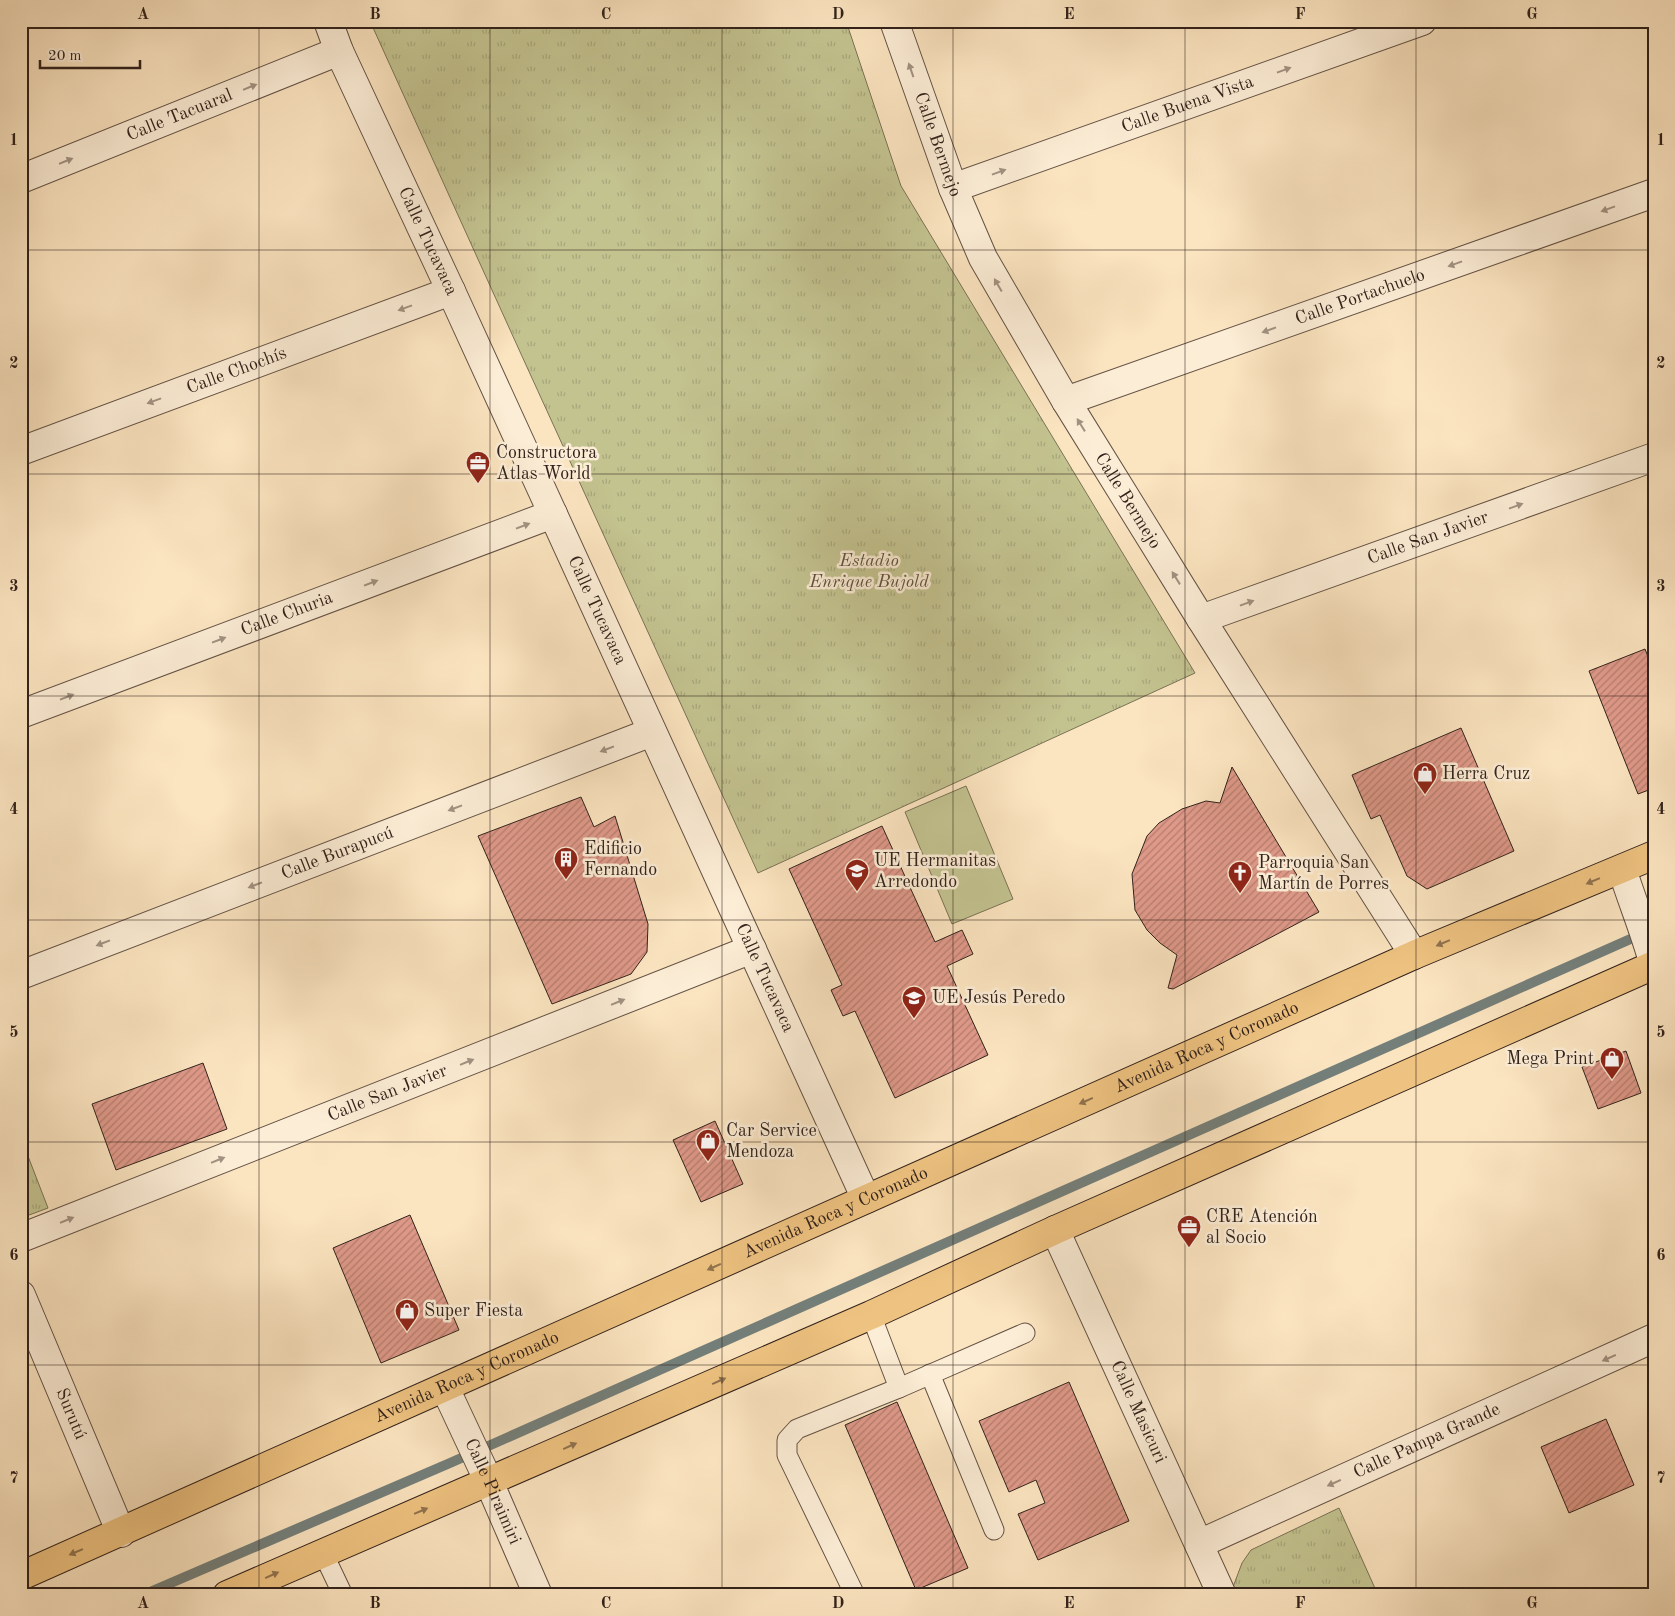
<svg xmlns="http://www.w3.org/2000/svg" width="1675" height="1616" font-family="'Old Standard TT',serif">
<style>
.grass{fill:#c3c390;stroke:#7a7256}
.park{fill:url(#park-tufts);stroke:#7a7256}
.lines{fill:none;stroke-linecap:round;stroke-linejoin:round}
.stream{stroke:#747f7a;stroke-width:10}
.building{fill:url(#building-hatch);stroke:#32221b}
.lane-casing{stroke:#645244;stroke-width:21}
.street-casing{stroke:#645244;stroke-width:30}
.primary-casing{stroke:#32221b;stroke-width:30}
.lane{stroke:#fcedd6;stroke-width:19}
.street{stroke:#fcedd6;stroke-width:28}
.primary{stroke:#eec280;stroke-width:28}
.oneway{fill:#a19282}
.oneway2{fill:#90724e}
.grid{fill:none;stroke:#32221b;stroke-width:1;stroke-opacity:0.55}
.labels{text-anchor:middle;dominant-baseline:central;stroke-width:5;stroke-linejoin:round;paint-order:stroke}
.street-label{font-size:18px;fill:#32221b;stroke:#fcedd6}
.poi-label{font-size:18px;fill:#32221b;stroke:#fcedd6;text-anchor:start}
.park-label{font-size:18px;font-style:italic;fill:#5e523e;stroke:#fcedd6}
.neatline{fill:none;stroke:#32221b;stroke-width:2}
.grid-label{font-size:16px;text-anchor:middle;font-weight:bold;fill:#32221b}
</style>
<defs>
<pattern id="park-tufts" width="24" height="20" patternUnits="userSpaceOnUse" patternTransform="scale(1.25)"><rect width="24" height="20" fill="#c3c390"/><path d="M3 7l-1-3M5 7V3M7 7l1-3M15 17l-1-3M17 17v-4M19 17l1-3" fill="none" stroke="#a8a77c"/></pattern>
<pattern id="building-hatch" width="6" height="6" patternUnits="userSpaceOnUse" patternTransform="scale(1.25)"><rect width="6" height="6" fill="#df9989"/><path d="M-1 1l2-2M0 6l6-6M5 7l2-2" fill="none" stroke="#b57c6f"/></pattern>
</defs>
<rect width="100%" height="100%" fill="#fbe4c0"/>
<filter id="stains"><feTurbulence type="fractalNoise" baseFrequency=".004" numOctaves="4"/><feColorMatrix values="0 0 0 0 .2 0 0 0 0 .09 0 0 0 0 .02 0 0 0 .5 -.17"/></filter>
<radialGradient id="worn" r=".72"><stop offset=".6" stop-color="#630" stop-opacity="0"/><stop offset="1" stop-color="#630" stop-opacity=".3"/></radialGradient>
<path class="grass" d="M966 786 1013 899 952 924 905 812Z"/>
<g class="park">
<path d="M370 21H846L901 186 1195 673 758 873 521 354Z"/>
<path d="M21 1138 48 1208 21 1218Z"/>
<path d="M1339 1508 1378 1595H1237L1233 1587 1242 1563 1251 1550Z"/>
</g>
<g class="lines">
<path class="stream" d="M143 1595 450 1463 1644 933"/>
</g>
<g class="building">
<path d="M1645 649 1654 672V788L1638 794 1589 671Z"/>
<path d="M1461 728 1514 851 1427 889 1407 876 1380 815 1371 819 1352 775Z"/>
<path d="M1232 767 1319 912 1173 989 1168 988 1177 955 1160 943 1147 930 1135 910 1132 874 1147 836 1159 823 1182 809 1206 801 1220 803Z"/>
<path d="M581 797 594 827 615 816 648 924 647 952 631 974 552 1004 478 836Z"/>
<path d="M882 826 935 942 962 930 973 954 947 966 988 1055 895 1098 855 1011 843 1016 831 990 842 985 789 869Z"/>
<path d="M1626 1051 1641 1093 1598 1109 1582 1067Z"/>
<path d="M203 1063 227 1129 116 1170 92 1104Z"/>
<path d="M715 1121 743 1184 701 1202 673 1140Z"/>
<path d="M410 1215 459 1330 381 1363 333 1248Z"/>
<path d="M1069 1382 1129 1521 1038 1560 1018 1514 1045 1503 1036 1480 1009 1492 979 1421Z"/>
<path d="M897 1402 968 1568 916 1590 845 1425Z"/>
<path d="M1606 1419 1634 1485 1569 1513 1541 1447Z"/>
</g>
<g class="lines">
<defs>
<g id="lane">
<path d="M930 1374 994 1530"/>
<path d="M899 1388 1025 1333"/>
<path d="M323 1553 343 1595"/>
<path d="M855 1595 787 1455V1440L797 1429 899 1388 871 1315"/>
</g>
<g id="street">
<path id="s1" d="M328 21 339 51 451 291 866 1199"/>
<path id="s2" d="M894 21 953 188 983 258 1066 401 1201 619 1414 955"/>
<path id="s3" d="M21 179 339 51"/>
<path id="s4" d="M953 188 1422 21"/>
<path id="s5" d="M1066 401 1654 193"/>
<path id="s6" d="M21 451 451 291"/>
<path id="s7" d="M1201 619 1654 457"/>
<path id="s8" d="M21 714 553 514"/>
<path d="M1622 869C1632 901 1645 932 1654 965"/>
<path id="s9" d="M21 975 652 732"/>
<path id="s10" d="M1055 1230 1222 1595"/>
<path id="s11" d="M21 1238 752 949"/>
<path id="s12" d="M21 1295 121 1533"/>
<path id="s13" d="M445 1388 489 1482 538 1595"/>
<path id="s14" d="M1199 1544 1654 1338"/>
</g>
<g id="primary">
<path id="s15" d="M21 1576 1414 955 1654 855"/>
<path d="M227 1595 871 1315 1055 1230 1654 965"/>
</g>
</defs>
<use href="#lane" class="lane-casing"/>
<use href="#street" class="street-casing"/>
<use href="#primary" class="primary-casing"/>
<use href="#lane" class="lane"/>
<use href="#street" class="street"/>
<use href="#primary" class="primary"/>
</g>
<defs><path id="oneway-solid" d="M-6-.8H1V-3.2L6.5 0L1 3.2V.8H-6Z" transform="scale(1.25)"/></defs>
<g class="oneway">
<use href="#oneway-solid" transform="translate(911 70) rotate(-109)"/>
<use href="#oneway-solid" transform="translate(1284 70) rotate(-20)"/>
<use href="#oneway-solid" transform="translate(250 87) rotate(-22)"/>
<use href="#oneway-solid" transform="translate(66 161) rotate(-22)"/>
<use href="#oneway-solid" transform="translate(999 172) rotate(-20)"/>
<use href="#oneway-solid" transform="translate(1608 209) rotate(160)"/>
<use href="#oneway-solid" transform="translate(1455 264) rotate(160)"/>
<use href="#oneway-solid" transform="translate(998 285) rotate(-120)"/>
<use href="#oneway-solid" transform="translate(405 308) rotate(160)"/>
<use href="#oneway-solid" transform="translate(1269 330) rotate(160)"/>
<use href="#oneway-solid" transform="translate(154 401) rotate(160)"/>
<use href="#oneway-solid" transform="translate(1081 425) rotate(-122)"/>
<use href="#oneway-solid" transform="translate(1516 506) rotate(-20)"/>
<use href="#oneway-solid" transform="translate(523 526) rotate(-21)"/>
<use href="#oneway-solid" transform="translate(1176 578) rotate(-122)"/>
<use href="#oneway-solid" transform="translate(371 583) rotate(-21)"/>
<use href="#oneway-solid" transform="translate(1247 603) rotate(-20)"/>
<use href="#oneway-solid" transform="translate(219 640) rotate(-21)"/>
<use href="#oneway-solid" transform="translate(67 697) rotate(-21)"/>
<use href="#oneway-solid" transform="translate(607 749) rotate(159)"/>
<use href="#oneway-solid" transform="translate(455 808) rotate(159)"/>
<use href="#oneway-solid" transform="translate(255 885) rotate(159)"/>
<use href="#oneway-solid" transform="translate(103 943) rotate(159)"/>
<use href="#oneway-solid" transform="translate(618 1002) rotate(-22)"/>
<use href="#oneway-solid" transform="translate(467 1062) rotate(-22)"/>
<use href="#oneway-solid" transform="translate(218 1160) rotate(-22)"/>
<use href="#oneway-solid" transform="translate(67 1220) rotate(-22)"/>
<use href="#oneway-solid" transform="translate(1609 1358) rotate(156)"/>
<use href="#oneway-solid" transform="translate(1334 1483) rotate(156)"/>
</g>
<g class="oneway2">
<use href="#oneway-solid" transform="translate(1593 881) rotate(157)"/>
<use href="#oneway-solid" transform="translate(1443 943) rotate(157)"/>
<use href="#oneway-solid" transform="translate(1086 1101) rotate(156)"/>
<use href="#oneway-solid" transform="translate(714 1267) rotate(156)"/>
<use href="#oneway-solid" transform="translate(719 1381) rotate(-24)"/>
<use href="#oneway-solid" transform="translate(570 1446) rotate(-24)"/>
<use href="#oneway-solid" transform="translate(421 1511) rotate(-23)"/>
<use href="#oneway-solid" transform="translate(76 1552) rotate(157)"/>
<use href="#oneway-solid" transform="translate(272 1575) rotate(-24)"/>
</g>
<path class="grid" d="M259 21V1595M490 21V1595M722 21V1595M953 21V1595M1185 21V1595M1416 21V1595M21 250H1654M21 474H1654M21 696H1654M21 920H1654M21 1142H1654M21 1365H1654"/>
<defs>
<symbol id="office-pin" viewBox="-11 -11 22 30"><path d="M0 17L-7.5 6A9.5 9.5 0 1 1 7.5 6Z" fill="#8f2418" stroke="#fcedd6"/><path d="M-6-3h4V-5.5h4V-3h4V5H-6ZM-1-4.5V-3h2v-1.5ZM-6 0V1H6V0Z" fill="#fff"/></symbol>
<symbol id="shop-pin" viewBox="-11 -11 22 30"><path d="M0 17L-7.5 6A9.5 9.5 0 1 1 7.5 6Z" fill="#8f2418" stroke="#fcedd6"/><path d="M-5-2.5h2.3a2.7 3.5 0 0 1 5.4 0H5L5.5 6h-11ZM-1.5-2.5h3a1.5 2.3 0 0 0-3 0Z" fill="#fff"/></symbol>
<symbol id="building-pin" viewBox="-11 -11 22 30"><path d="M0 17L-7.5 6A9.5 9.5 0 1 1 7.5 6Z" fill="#8f2418" stroke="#fcedd6"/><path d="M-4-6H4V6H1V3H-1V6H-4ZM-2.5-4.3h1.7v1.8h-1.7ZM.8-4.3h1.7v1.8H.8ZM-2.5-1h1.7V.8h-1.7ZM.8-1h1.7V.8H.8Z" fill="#fff"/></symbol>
<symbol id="school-pin" viewBox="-11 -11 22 30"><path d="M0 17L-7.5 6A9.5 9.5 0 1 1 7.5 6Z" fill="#8f2418" stroke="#fcedd6"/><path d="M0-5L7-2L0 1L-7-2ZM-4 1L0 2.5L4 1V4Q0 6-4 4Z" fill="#fff"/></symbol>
<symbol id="church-pin" viewBox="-11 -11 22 30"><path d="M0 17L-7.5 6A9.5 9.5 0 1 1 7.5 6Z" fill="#8f2418" stroke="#fcedd6"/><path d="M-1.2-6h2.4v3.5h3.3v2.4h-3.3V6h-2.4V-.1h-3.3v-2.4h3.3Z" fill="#fff"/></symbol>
</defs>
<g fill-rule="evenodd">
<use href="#office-pin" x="464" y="449" width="28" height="38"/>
<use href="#shop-pin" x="1411" y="760" width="28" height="38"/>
<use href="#building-pin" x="552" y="845" width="28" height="38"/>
<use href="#school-pin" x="843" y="857" width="28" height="38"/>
<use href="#church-pin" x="1226" y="859" width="28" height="38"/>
<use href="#school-pin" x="900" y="984" width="28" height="38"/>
<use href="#shop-pin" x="1598" y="1045" width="28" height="38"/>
<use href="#shop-pin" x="694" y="1127" width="28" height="38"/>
<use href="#office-pin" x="1175" y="1213" width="28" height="38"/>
<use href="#shop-pin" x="393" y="1297" width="28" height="38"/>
</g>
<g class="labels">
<g class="street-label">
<text stroke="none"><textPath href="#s4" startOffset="249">Calle Buena Vista</textPath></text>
<text stroke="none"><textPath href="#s3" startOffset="171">Calle Tacuaral</textPath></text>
<text stroke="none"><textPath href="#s2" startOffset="131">Calle Bermejo</textPath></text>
<text stroke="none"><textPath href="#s1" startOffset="242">Calle Tucavaca</textPath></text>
<text stroke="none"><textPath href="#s5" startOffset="312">Calle Portachuelo</textPath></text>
<text stroke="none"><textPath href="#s6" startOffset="230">Calle Chochís</textPath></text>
<text stroke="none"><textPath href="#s2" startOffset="536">Calle Bermejo</textPath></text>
<text stroke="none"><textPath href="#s7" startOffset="241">Calle San Javier</textPath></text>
<text stroke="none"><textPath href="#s1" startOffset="648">Calle Tucavaca</textPath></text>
<text stroke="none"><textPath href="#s8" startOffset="284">Calle Churia</textPath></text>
<text stroke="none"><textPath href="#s9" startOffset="339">Calle Burapucú</textPath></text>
<text stroke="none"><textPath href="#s1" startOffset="1052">Calle Tucavaca</textPath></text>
<text stroke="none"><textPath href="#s15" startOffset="1298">Avenida Roca y Coronado</textPath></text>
<text stroke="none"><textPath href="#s11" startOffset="394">Calle San Javier</textPath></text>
<text stroke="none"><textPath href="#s15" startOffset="892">Avenida Roca y Coronado</textPath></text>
<text stroke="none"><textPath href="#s15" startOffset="488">Avenida Roca y Coronado</textPath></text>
<text stroke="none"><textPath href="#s10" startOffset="200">Calle Masicuri</textPath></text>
<text stroke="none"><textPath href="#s12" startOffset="129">Surutú</textPath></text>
<text stroke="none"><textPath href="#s14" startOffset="250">Calle Pampa Grande</textPath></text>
<text stroke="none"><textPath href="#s13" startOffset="114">Calle Piraimiri</textPath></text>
</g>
<g class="poi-label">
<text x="496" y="453">Constructora<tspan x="496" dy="21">Atlas World</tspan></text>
<text x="1442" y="774">Herra Cruz</text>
<text x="584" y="849">Edificio<tspan x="584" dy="21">Fernando</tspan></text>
<text x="874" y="861">UE Hermanitas<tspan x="874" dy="21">Arredondo</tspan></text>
<text x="1258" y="863">Parroquia San<tspan x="1258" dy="21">Martín de Porres</tspan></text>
<text x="932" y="998">UE Jesús Peredo</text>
<text x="1594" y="1059" text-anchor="end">Mega Print</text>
<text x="726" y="1131">Car Service<tspan x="726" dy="21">Mendoza</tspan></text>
<text x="1206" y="1217">CRE Atención<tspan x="1206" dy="21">al Socio</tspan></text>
<text x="424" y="1311">Super Fiesta</text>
</g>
<g class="park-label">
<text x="869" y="561">Estadio<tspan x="869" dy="21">Enrique Bujold</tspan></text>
</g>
</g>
<rect width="1675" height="1616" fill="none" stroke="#fbe4c0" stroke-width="55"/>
<path d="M40 60v8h100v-8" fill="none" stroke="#32221b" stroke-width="2.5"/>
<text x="48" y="60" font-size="15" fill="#32221b" stroke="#fcedd6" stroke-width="4" paint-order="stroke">20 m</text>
<rect x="28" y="28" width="1620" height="1560" class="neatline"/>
<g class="grid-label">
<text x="143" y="19">A</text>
<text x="375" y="19">B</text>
<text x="606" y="19">C</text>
<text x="838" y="19">D</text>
<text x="1069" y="19">E</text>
<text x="1300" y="19">F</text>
<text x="1532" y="19">G</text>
<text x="14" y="145">1</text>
<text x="1661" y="145">1</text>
<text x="14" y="368">2</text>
<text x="1661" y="368">2</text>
<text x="14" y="591">3</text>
<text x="1661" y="591">3</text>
<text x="14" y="814">4</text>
<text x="1661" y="814">4</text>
<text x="14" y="1037">5</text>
<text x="1661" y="1037">5</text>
<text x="14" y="1260">6</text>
<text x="1661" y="1260">6</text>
<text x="14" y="1483">7</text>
<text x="1661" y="1483">7</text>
<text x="143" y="1608">A</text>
<text x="375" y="1608">B</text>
<text x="606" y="1608">C</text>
<text x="838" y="1608">D</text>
<text x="1069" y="1608">E</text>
<text x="1300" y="1608">F</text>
<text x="1532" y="1608">G</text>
</g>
<rect width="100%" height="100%" filter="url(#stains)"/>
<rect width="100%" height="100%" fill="url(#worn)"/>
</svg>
